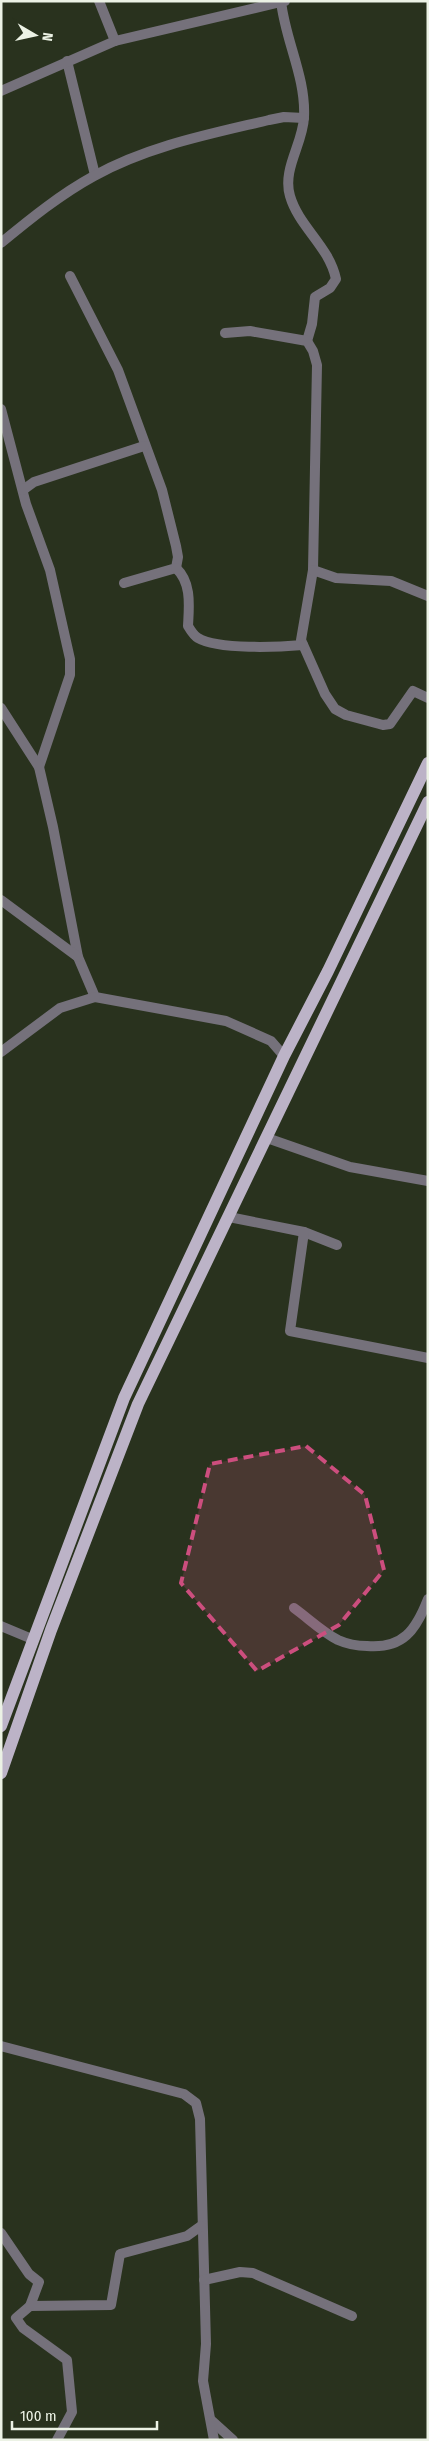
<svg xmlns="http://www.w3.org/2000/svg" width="429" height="2441" font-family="'Fira Sans Condensed',sans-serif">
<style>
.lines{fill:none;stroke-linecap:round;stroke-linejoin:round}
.minor{stroke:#75717b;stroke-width:10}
.primary{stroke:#bcb3c7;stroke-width:12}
.marked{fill:#cc4e7e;fill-opacity:0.2;stroke:#cc4e7e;stroke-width:4;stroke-dasharray:10 6;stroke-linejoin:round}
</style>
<rect width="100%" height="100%" fill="#29321e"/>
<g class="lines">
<g class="minor">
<path d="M99 1 115 41"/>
<path d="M281 1C285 40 306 77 304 117 303 144 282 169 290 196 299 227 329 246 336 279L330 288 315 297 312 324 307 341"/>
<path d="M67 61 95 175"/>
<path d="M1 91 115 41 285 1"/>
<path d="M1 243C30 219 61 194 94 176 148 146 210 134 269 120L284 117 304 118"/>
<path d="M70 276 118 370 162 490 176 546 178 557 176 568 124 583"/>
<path d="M225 333 250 331 307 341 313 351 317 365 313 570 301 640 325 694 335 709 346 715 383 725 390 724 413 691 428 698"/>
<path d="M1 409 26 504 50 570 70 659V675L39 767"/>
<path d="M23 490 34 482 144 446"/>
<path d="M176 568C192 583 189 606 188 626 191 631 194 636 198 638 218 650 279 647 303 645"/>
<path d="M313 570 336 578 391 581 428 596"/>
<path d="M1 708 39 767 53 827 78 957 95 997 226 1021 271 1041 284 1056"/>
<path d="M1 900 78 957"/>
<path d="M1 1052 60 1008 95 997"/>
<path d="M267 1138 350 1167 428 1181"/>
<path d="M229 1217 304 1232 337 1245"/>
<path d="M304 1232 290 1331 428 1358"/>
<path d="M294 1608C308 1618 322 1632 338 1640 347 1644 357 1646 367 1646 403 1649 416 1630 428 1599"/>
<path d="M1 1626 32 1639"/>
<path d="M1 2046 184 2094 196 2103 200 2119 206 2344 203 2381 214 2440"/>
<path d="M1 2233 29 2274 39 2282 30 2306 16 2318 23 2328 67 2360 72 2412 57 2440"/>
<path d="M204 2280 240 2272 253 2273 352 2316"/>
<path d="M30 2306 111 2305 120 2254 187 2236 201 2226"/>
<path d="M212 2421 233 2440"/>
</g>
<g class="primary">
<path d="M1 1726 124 1398 284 1056 328 971 428 763"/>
<path d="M1 1773 51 1630 138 1404 428 802"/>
</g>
</g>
<path class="marked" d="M306 1446 365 1495 384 1570 339 1625 257 1671 181 1583 210 1464Z"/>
<rect width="429" height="2441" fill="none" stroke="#ecf2e5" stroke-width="5"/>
<g transform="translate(35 35) rotate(99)" stroke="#29321e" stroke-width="4" paint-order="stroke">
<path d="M0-4L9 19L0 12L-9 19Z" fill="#ecf2e5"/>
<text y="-8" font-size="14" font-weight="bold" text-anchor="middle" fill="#ecf2e5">N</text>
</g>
<path d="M12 2421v8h145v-8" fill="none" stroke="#ecf2e5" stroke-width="2.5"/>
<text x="20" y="2421" font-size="15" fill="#ecf2e5" stroke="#29321e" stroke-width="4" paint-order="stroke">100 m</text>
</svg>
